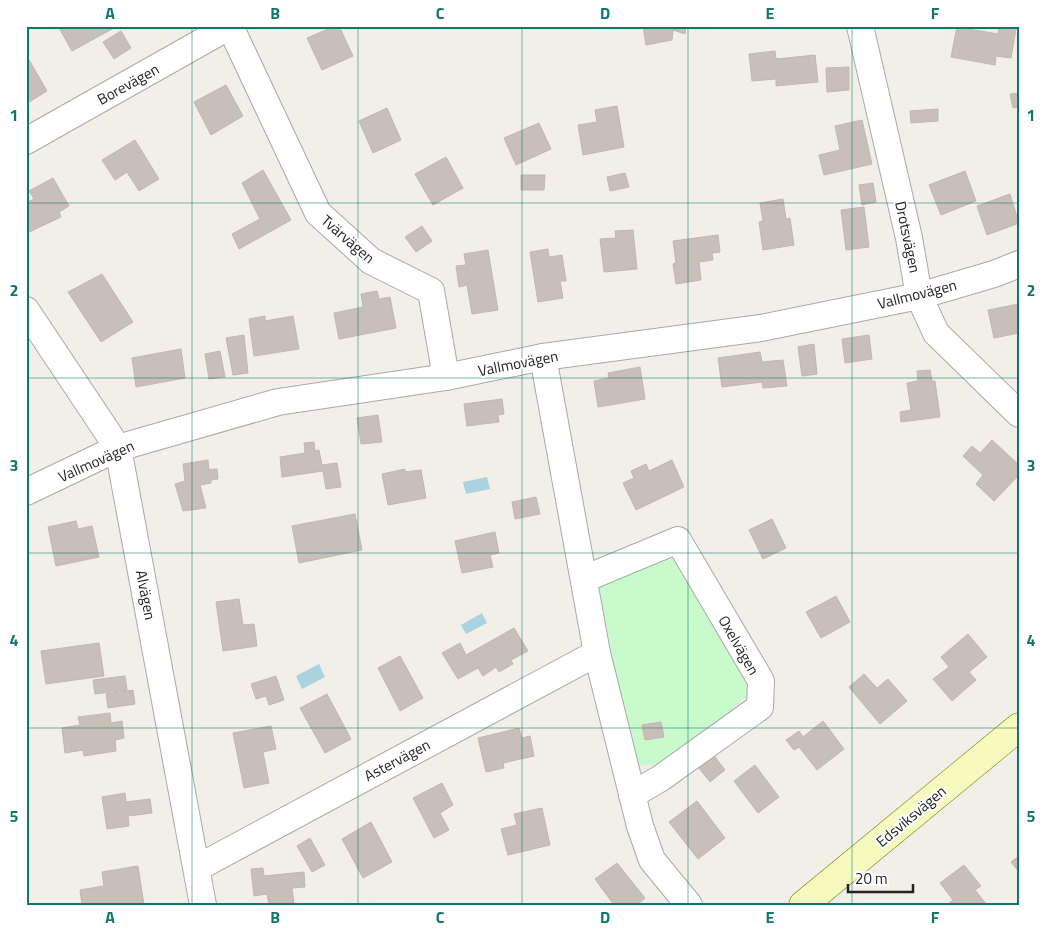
<svg xmlns="http://www.w3.org/2000/svg" width="1045" height="931" font-family="'Titillium Web',sans-serif">
<style>
.park{fill:#c8facc}
.water{fill:#aad3df}
.building{fill:#c7bfb8;stroke:#c4b6ab}
.lines{fill:none;stroke-linecap:round;stroke-linejoin:round}
.street-casing{stroke:#a9a9a9;stroke-width:28}
.secondary-casing{stroke:#707d05;stroke-width:29}
.street{stroke:#fff;stroke-width:26}
.secondary{stroke:#f7fabf;stroke-width:28}
.grid{fill:none;stroke:#0f766e;stroke-width:1;stroke-opacity:0.55}
.labels{text-anchor:middle;dominant-baseline:central;stroke-width:4;stroke-linejoin:round;paint-order:stroke}
.street-label{font-size:15px;fill:#222;stroke:#fff}
.neatline{fill:none;stroke:#0f766e;stroke-width:2}
.grid-label{font-size:16px;text-anchor:middle;font-weight:bold;fill:#0f766e}
</style>
<rect width="100%" height="100%" fill="#f2efe9"/>
<path class="park" d="M662 556 682 559 748 676 749 694 718 724 664 763 634 767 599 588Z"/>
<g class="water">
<path d="M487 477 490 489 466 494 463 482Z"/>
<path d="M482 613 487 623 466 634 461 625Z"/>
<path d="M319 664 325 677 302 689 296 676Z"/>
</g>
<g class="building">
<path d="M58 26H110L112 29 72 51Z"/>
<path d="M335 26H339L353 56 322 70 307 38Z"/>
<path d="M643 26H686L685 34 673 30 672 40 646 45Z"/>
<path d="M999 26 1016 29 1011 58 996 56 995 65 951 57 957 27 998 34Z"/>
<path d="M121 31 131 48 114 59 103 42Z"/>
<path d="M775 51 776 59 815 55 818 82 776 86V79L752 81 749 54Z"/>
<path d="M26 58H28L47 91 26 104Z"/>
<path d="M849 67V90L827 92 826 68Z"/>
<path d="M226 85 243 116 211 135 194 102Z"/>
<path d="M1019 93V107L1013 108 1010 94Z"/>
<path d="M617 106 624 147 583 155 578 125 597 122 595 110Z"/>
<path d="M387 108 401 140 373 153 359 121Z"/>
<path d="M938 109V121L911 123 910 111Z"/>
<path d="M862 120 872 164 824 175 819 155 840 150 835 126Z"/>
<path d="M539 123 551 149 516 165 504 138Z"/>
<path d="M135 140 159 179 139 191 127 172 115 180 102 160Z"/>
<path d="M446 157 463 188 433 205 415 174Z"/>
<path d="M263 170 291 220 239 249 232 234 260 219 242 183Z"/>
<path d="M965 171 976 201 941 215 929 185Z"/>
<path d="M625 173 629 187 610 191 607 177Z"/>
<path d="M521 175H545L544 190H521Z"/>
<path d="M53 178 69 206 59 212 61 217 27 233 26 203 34 199 29 191Z"/>
<path d="M873 183 876 202 862 205 859 185Z"/>
<path d="M1010 194 1019 223 987 235 977 206Z"/>
<path d="M783 199 786 219 790 218 794 245 763 250 759 222 763 221 760 203Z"/>
<path d="M864 207 869 247 846 250 841 210Z"/>
<path d="M422 226 432 241 416 252 405 237Z"/>
<path d="M633 230 637 269 604 272 600 239 616 238 615 231Z"/>
<path d="M718 235 720 252 712 253 713 260 699 262 701 280 676 284 673 264 676 263 673 241Z"/>
<path d="M548 249 549 257 562 255 566 281H560L563 298 538 302 530 252Z"/>
<path d="M488 250 498 310 472 314 467 285 459 287 456 266 466 265 464 254Z"/>
<path d="M102 274 133 322 101 342 68 292Z"/>
<path d="M377 291 379 299 390 297 396 328 339 339 334 313 363 307 361 294Z"/>
<path d="M1019 304V333L994 338 988 310Z"/>
<path d="M265 316V321L293 316 299 349 254 356 249 319Z"/>
<path d="M244 335 248 373 233 375 226 338Z"/>
<path d="M869 335 872 359 845 363 842 339Z"/>
<path d="M814 344 817 374 802 376 798 347Z"/>
<path d="M181 349 185 378 136 387 132 358Z"/>
<path d="M220 351 225 377 209 379 205 354Z"/>
<path d="M760 352 762 362 783 360 787 386 763 388 762 382 722 387 718 358Z"/>
<path d="M640 367 645 399 598 407 594 381 609 378 608 373Z"/>
<path d="M930 370 932 381H935L940 417 901 422 900 412 911 410 907 383 918 381 917 371Z"/>
<path d="M502 399 504 414 498 415 499 422 467 426 464 404Z"/>
<path d="M378 415 382 442 361 444 357 418Z"/>
<path d="M992 440 1019 465V475L994 501 976 484 983 475 963 456 972 446 980 453Z"/>
<path d="M314 442 315 451 319 450 322 465 337 463 341 487 326 489 323 471 282 477 280 457 305 453 304 443Z"/>
<path d="M208 460 209 470 217 469 218 479 211 480V483L200 485 206 508 183 511 175 484 185 481 183 464Z"/>
<path d="M672 460 684 487 636 510 623 483 634 478 631 471 646 464 649 471Z"/>
<path d="M405 469V472L421 470 426 498 388 505 382 474Z"/>
<path d="M536 497 540 514 515 519 512 502Z"/>
<path d="M355 514 362 550 299 563 292 526Z"/>
<path d="M772 519 786 548 763 559 749 530Z"/>
<path d="M76 521 78 529 92 526 99 557 56 566 48 527Z"/>
<path d="M495 532 499 553 490 555 493 567 462 573 455 541Z"/>
<path d="M836 596 850 622 821 638 806 612Z"/>
<path d="M239 599 243 625 254 624 257 646 223 651 216 602Z"/>
<path d="M514 628 528 651 511 660 513 664 499 672 496 667 483 676 478 668 458 679 442 653 460 643 466 655Z"/>
<path d="M968 634 987 657 969 672 976 680 952 701 933 679 949 667 941 657Z"/>
<path d="M99 643 104 676 46 684 41 651Z"/>
<path d="M400 656 423 698 400 711 378 668Z"/>
<path d="M864 674 877 688 888 679 907 701 880 724 849 687Z"/>
<path d="M125 676 127 690 95 694 93 680Z"/>
<path d="M276 676 284 700 269 705 266 696 256 699 251 684Z"/>
<path d="M133 690 135 704 108 708 106 694Z"/>
<path d="M327 694 351 739 325 753 300 708Z"/>
<path d="M110 713 111 723 122 721 124 738 115 740 116 751 84 756 83 750 65 753 62 728 80 725 78 717Z"/>
<path d="M823 721 844 749 817 770 799 747 794 750 786 740 799 731 803 737Z"/>
<path d="M661 722 664 737 645 740 642 725Z"/>
<path d="M271 726 276 749 263 752 269 783 244 788 233 733Z"/>
<path d="M519 728 522 738 530 736 534 756 503 763 504 768 486 772 478 738Z"/>
<path d="M715 757 725 770 710 782 699 768Z"/>
<path d="M755 765 779 797 758 813 734 781Z"/>
<path d="M442 783 453 805 440 813 449 830 434 838 413 798Z"/>
<path d="M125 793 126 802 150 799 152 813 128 816 129 826 107 829 102 797Z"/>
<path d="M697 801 725 838 698 859 669 822Z"/>
<path d="M542 808 550 845 508 855 501 829 517 825 514 814Z"/>
<path d="M371 822 392 862 363 878 342 839Z"/>
<path d="M310 838 325 865 312 872 297 846Z"/>
<path d="M1019 856V872L1011 862Z"/>
<path d="M617 863 645 898 637 905H614L595 879Z"/>
<path d="M964 865 981 886 975 890 987 905H947L953 900 940 883Z"/>
<path d="M138 866 144 905H82L80 890 104 886 102 872Z"/>
<path d="M263 868 264 876 304 872 305 887 292 888 294 903 269 905 267 894 254 896 251 869Z"/>
</g>
<g class="lines">
<defs>
<g id="street">
<path d="M860 26 909 238 919 296 936 333 1019 414"/>
<path d="M26 141 230 26 318 213 371 261 431 291 446 377"/>
<path d="M26 310 118 448 203 905"/>
<path d="M543 357 597 653 640 826 652 860 689 905"/>
<path d="M26 492 118 448 278 402 446 377 543 357 761 328 919 296 994 274 1019 264"/>
<path d="M584 579 678 540 761 681 760 707 661 778 632 795"/>
<path d="M197 868 597 653"/>
</g>
<path id="secondary" d="M803 905 1019 727"/>
</defs>
<use href="#street" class="street-casing"/>
<use href="#secondary" class="secondary-casing"/>
<use href="#street" class="street"/>
<use href="#secondary" class="secondary"/>
</g>
<path class="grid" d="M192 26V905M358 26V905M522 26V905M688 26V905M852 26V905M26 203H1019M26 378H1019M26 553H1019M26 728H1019"/>
<g class="labels">
<g class="street-label">
<text transform="translate(128 84) rotate(-29)">Borevägen</text>
<text transform="translate(908 237) rotate(78)">Drotsvägen</text>
<text transform="translate(348 239) rotate(41)">Tvärvägen</text>
<text transform="translate(917 294) rotate(-14)">Vallmovägen</text>
<text transform="translate(518 363) rotate(-11)">Vallmovägen</text>
<text transform="translate(96 461) rotate(-24)">Vallmovägen</text>
<text transform="translate(146 595) rotate(79)">Alvägen</text>
<text transform="translate(739 645) rotate(60)">Oxelvägen</text>
<text transform="translate(397 760) rotate(-28)">Astervägen</text>
<text transform="translate(911 816) rotate(-40)">Edsviksvägen</text>
</g>
</g>
<rect width="1045" height="931" fill="none" stroke="#ffffff" stroke-width="55"/>
<path d="M848 884v8h65v-8" fill="none" stroke="#222222" stroke-width="2.5"/>
<text x="855" y="884" font-size="15" fill="#222222" stroke="#ffffff" stroke-width="4" paint-order="stroke">20 m</text>
<rect x="28" y="28" width="990" height="876" class="neatline"/>
<g class="grid-label">
<text x="110" y="19">A</text>
<text x="275" y="19">B</text>
<text x="440" y="19">C</text>
<text x="605" y="19">D</text>
<text x="770" y="19">E</text>
<text x="935" y="19">F</text>
<text x="14" y="121">1</text>
<text x="1031" y="121">1</text>
<text x="14" y="296">2</text>
<text x="1031" y="296">2</text>
<text x="14" y="471">3</text>
<text x="1031" y="471">3</text>
<text x="14" y="646">4</text>
<text x="1031" y="646">4</text>
<text x="14" y="822">5</text>
<text x="1031" y="822">5</text>
<text x="110" y="923">A</text>
<text x="275" y="923">B</text>
<text x="440" y="923">C</text>
<text x="605" y="923">D</text>
<text x="770" y="923">E</text>
<text x="935" y="923">F</text>
</g>
</svg>
